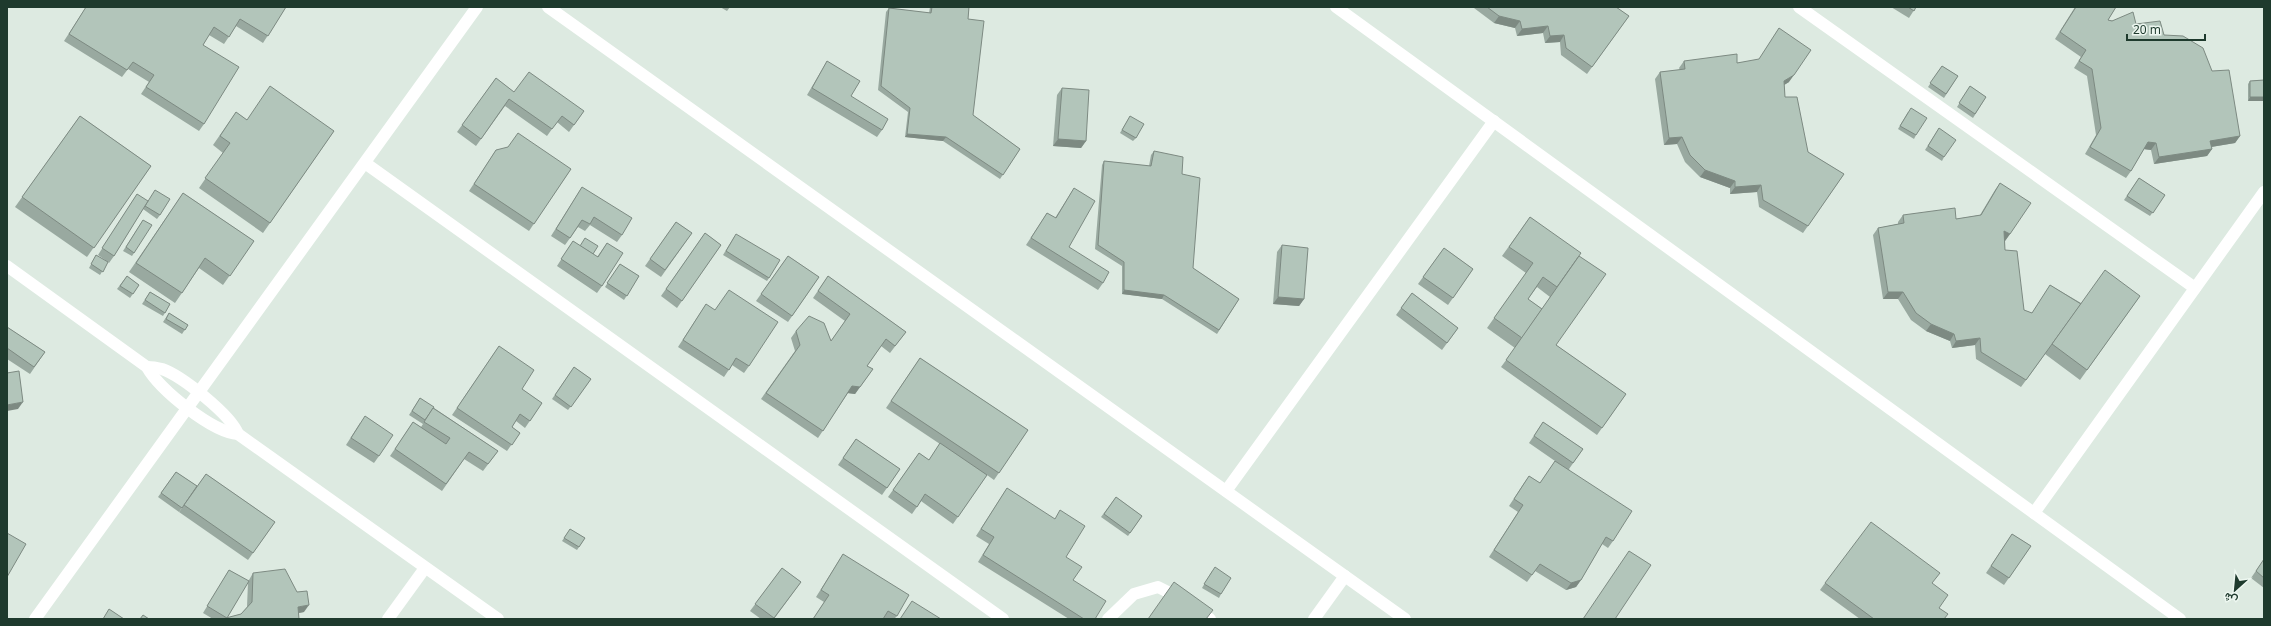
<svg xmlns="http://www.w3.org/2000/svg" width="2271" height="626" font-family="'Noto Sans',Vazirmatn,sans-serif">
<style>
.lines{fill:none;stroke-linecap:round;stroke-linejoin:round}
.minor{stroke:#fff;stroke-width:12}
.wall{fill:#99a9a0;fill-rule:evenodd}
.shaded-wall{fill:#7d8a82}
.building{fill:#b2c5ba;stroke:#7d8a82}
</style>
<rect width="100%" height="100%" fill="#ddeae1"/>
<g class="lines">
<g class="minor">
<path d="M548 7 1405 619"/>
<path d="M1336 7 2180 619"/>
<path d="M1799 7 2195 288"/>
<path d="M365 163 1003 619"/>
<path d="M7 266 147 367C160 390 212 432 238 434L498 619"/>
<path d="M147 367C152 367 158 368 162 369 182 376 231 415 238 434"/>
<path d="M1226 491 1494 121"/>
<path d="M2034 513 2264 192"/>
<path d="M35 619 477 7"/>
<path d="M388 619 425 568"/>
<path d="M1108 619 1134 594 1158 587 1184 600 1210 619"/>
<path d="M1314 619 1345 576"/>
</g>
</g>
<g class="wall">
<path d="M86 7H286L263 43 236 26 224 44 209 35 203 45 204 124 199 131 141 94 149 82 128 69 122 77 64 41Z"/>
<path d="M720 7H730L727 11Z"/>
<path d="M930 7H969L968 19 973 115 1020 149 1000 179 943 141 905 137 908 112 878 90 886 12 889 8 929 13Z"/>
<path d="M1474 7H1616L1629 16 1587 74 1561 55 1560 42 1545 43 1543 33 1517 36 1515 28 1494 23 1474 8Z"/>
<path d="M1891 7H1916L1909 18Z"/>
<path d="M2075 7H2116L2108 20 2136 24 2164 35 2212 71 2240 136 2235 143 2211 147 2212 149 2207 156 2154 164 2151 150 2144 149 2131 171 2126 178 2085 154 2096 135 2087 76 2074 68 2081 57 2055 39Z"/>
<path d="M1779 28 1789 82 1784 85 1785 97 1808 152 1844 174 1803 233 1759 207 1757 192 1730 194V188L1700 177 1685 162 1677 144 1664 145 1655 79 1660 72 1680 70 1679 68 1684 61 1737 63 1759 60Z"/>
<path d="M827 61 851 96 882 130 877 137 807 95Z"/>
<path d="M1942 66 1958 76 1944 98 1928 87Z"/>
<path d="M496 78 514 92 584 111 569 132 557 122 547 136 505 106 476 146 457 132Z"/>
<path d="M2264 80V101H2248V84L2250 81Z"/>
<path d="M1970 86 1986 97 1973 118 1957 107Z"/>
<path d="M1062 88 1086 141 1081 148 1053 146 1057 95Z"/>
<path d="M236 112 247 120 334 131 263 233 199 188 223 153 213 145Z"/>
<path d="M1908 112 1916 135 1914 139 1898 129Z"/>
<path d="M80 116 151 166 87 257 15 207Z"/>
<path d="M1130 116 1136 138 1133 141 1120 133Z"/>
<path d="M1939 128 1944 157 1942 161 1925 150Z"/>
<path d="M496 150 571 169 529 231 469 191Z"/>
<path d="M1154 151 1182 174 1193 268 1239 299 1217 334 1162 299 1122 294V266L1095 249 1102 165 1104 161 1149 166 1151 155Z"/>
<path d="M2139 178 2165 195 2150 216 2124 200Z"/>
<path d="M2000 183 2010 234 2005 241V250L2024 310 2032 313 2050 285 2081 303 2140 296 2080 380 2045 354 2021 387 1976 359 1975 345 1952 348 1950 341 1926 331 1911 320 1898 299H1883L1873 235 1878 228 1898 224V222L1903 215 1956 219 1980 215 1995 190Z"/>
<path d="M582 187 622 235 617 242 590 225 585 231 578 227 565 245 551 236Z"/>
<path d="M1074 188 1069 247 1103 283 1098 290 1026 245 1047 213 1055 218Z"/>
<path d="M183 193 254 241 223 285 199 268 175 303 129 272Z"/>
<path d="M137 194 160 215 157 219 143 209 114 256 109 263 108 262 100 275 89 268 96 255 108 262 98 255Z"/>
<path d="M1530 217 1579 256 1556 345 1626 394 1597 435 1501 367 1515 348 1487 328 1526 273 1502 256ZM1537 287 1550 297 1542 309 1528 299Z"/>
<path d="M143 220 134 253 132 256 123 251Z"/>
<path d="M676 222 692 233 661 277 645 266Z"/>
<path d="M705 233 721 245 677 308 661 296Z"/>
<path d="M734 237 769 278 767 281 723 255Z"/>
<path d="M573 241 597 257 607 243 602 286 597 293 557 266Z"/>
<path d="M1282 245 1304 299 1299 306 1273 304 1277 252Z"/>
<path d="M1444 248 1473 269 1448 305 1418 284Z"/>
<path d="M788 256 819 277 788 322 756 301Z"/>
<path d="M620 264 639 276 624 300 605 287Z"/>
<path d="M127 276 139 285 130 298 117 289Z"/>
<path d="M828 276 906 332 890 353 881 346 867 366 873 369 855 394 848 393 818 438 761 399 795 351 791 338 796 331 831 341 845 321 813 298Z"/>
<path d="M150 292 170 304 163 316 142 304Z"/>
<path d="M1412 293 1458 328 1442 350 1396 315Z"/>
<path d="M706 304 749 366 744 373 732 365 724 377 678 347Z"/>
<path d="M169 313 188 325 182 334 163 322Z"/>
<path d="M7 327 45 352 30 374 7 359Z"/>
<path d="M499 346 522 389 542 403 525 428 516 421 512 427 520 433 507 451 452 415Z"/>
<path d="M920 358 1028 430 994 480 987 475 953 524 921 501 912 514 888 497 919 453 929 460 940 444 886 408Z"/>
<path d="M574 367 591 379 568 410 552 399Z"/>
<path d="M420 398 434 408 498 451 483 471 464 459 442 491 390 456 413 422 421 427 423 424 409 415Z"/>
<path d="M1543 422 1583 449 1569 469 1613 541 1608 548 1602 544 1581 580 1576 587 1566 590 1535 571 1527 582 1489 557 1518 512 1509 506 1524 483 1529 476 1540 483 1555 461 1529 443Z"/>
<path d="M360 423 379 456 374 463 346 445Z"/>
<path d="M856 439 900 469 882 495 838 465Z"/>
<path d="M176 472 197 486 179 512 158 497Z"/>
<path d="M206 474 275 522 248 560 179 512Z"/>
<path d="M1007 488 1066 557 1073 580 1095 619H1069L978 562 989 544 976 536Z"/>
<path d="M1116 497 1142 516 1128 536 1101 517Z"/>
<path d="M570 529 585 538 577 550 562 541Z"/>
<path d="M2012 534 2031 546 2004 585 1986 573Z"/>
<path d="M843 554 897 616 894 619H886L884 618 883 619H813L824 602 816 597Z"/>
<path d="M2264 559V588L2251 578Z"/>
<path d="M782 568 801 582 774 619H761L750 611Z"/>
<path d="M229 570 248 581 249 580 253 573 304 612 299 613V619H213L203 613ZM248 582 247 607 241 614 227 618Z"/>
<path d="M1212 571 1221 594 1219 598 1202 588Z"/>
<path d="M1825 583 1939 608 1945 619H1860L1820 590Z"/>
</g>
<g class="shaded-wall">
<path d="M1499 16 1520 21 1515 28 1494 23Z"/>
<path d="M1548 26 1543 33 1517 36 1522 29Z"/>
<path d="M1564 35 1560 42 1545 43 1550 36Z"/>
<path d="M1794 75 1789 82 1779 88 1784 81Z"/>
<path d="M2250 97H2264V101H2248Z"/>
<path d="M907 134 946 137 943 141 905 137Z"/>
<path d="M2240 136 2235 143 2205 148 2210 141Z"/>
<path d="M1682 137 1677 144 1664 145 1669 138Z"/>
<path d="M1058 139 1086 141 1081 148 1053 146Z"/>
<path d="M2148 142 2156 143 2151 150 2143 149Z"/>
<path d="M2212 149 2207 156 2154 164 2159 157Z"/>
<path d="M1705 170 1735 181 1730 188 1700 177Z"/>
<path d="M1761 185 1757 192 1730 194 1735 187Z"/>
<path d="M2004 231 2010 234 2005 241 2000 238Z"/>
<path d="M1124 290 1164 295 1162 299 1122 294Z"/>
<path d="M1888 292H1903L1898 299H1883Z"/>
<path d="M1278 297 1304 299 1299 306 1273 304Z"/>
<path d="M1931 324 1954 334 1950 341 1926 331Z"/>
<path d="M1980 338 1975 345 1952 348 1956 341Z"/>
<path d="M852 386 860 387 855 394 847 393Z"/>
<path d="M23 402 18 409 7 411V405Z"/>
<path d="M1581 580 1576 587 1566 590 1571 583Z"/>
<path d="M309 605 304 612 293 614 298 607Z"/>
</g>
<g class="building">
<path d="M86 7H286L268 36 240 19 229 37 214 27 203 45 239 67 204 124 146 87 154 75 133 62 127 70 69 34Z"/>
<path d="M932 7H969L968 19 984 21 973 115 1020 149 1003 175 946 137 907 134 910 108 881 86 889 8 931 13Z"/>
<path d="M1487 7H1616L1629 16 1592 67 1566 48 1564 35 1550 36 1548 26 1522 29 1520 21 1499 16Z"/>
<path d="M1908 7H1916L1914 11Z"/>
<path d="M2076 7H2116L2108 20 2112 21 2133 12 2136 24 2160 21 2164 35 2183 36 2203 48 2212 71 2229 70 2240 136 2210 141 2212 149 2159 157 2156 143 2148 142 2131 171 2090 147 2101 128 2092 69 2079 61 2086 50 2060 32Z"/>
<path d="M1779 28 1811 50 1794 75 1784 81 1785 97H1797L1808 152 1844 174 1808 226 1763 200 1761 185 1735 187V181L1705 170 1690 155 1682 137 1669 138 1660 72 1685 69 1684 61 1737 54V63L1759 59Z"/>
<path d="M827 61 860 81 851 96 888 119 882 130 812 88Z"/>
<path d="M1942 66 1958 76 1946 94 1930 83Z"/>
<path d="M529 72 584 111 574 125 562 116 552 129 509 99 481 139 462 125 496 78 514 92Z"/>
<path d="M2264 80V97H2250V81Z"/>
<path d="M270 86 334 131 270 223 205 178 230 143 220 136 236 112 247 120Z"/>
<path d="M1970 86 1986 97 1975 114 1959 103Z"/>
<path d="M1062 88 1089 90 1086 141 1058 139Z"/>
<path d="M1911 108 1927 118 1916 135 1900 126Z"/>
<path d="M80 116 151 166 94 248 22 197Z"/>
<path d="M1130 116 1144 124 1136 138 1122 130Z"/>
<path d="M1939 128 1956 140 1944 157 1928 146Z"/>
<path d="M518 133 571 169 534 224 474 184 496 150 508 147Z"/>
<path d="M1154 151 1183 157 1182 174 1200 178 1193 268 1239 299 1219 330 1164 295 1124 290V262L1098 245 1104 161 1151 166Z"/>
<path d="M2139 178 2165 195 2153 213 2127 196Z"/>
<path d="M2000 183 2031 203 2010 234 2004 231 2005 250 2017 251 2024 310 2032 313 2050 285 2081 304 2026 380 1981 352 1980 338 1956 341 1954 334 1931 324 1916 313 1903 292H1888L1878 228 1904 223 1903 215 1955 208 1956 219 1981 215Z"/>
<path d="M582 187 632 218 622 235 594 217 590 224 582 220 570 238 556 229Z"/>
<path d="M1074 188 1095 201 1069 247 1109 272 1103 283 1031 238 1047 213 1056 218Z"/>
<path d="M155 190 170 199 160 215 145 206Z"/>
<path d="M183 193 254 241 230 276 205 258 182 293 136 263Z"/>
<path d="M137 194 148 201 114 256 102 248Z"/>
<path d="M1530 217 1581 253 1557 287 1543 277 1528 299 1542 309 1522 338 1494 318 1533 263 1509 247Z"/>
<path d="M143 220 152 225 134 253 126 247Z"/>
<path d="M676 222 692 233 665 270 650 259Z"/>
<path d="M705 233 721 245 682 301 666 289Z"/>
<path d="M736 234 780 260 769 278 726 251Z"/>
<path d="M585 238 598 246 593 254 580 246Z"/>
<path d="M573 241 598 257 607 243 623 253 602 286 561 259Z"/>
<path d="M1282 245 1308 248 1304 299 1278 297Z"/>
<path d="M1444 248 1473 269 1453 298 1423 277Z"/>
<path d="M96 255 108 262 103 272 91 264Z"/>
<path d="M788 256 819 277 792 316 761 294Z"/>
<path d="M1579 256 1606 274 1556 345 1626 394 1602 428 1506 360Z"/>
<path d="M620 264 639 276 627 296 607 283Z"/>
<path d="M2105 270 2140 296 2087 370 2052 344Z"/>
<path d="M127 276 139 285 133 294 120 286Z"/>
<path d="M828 276 906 332 895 346 886 339 867 366 873 369 860 387 852 386 823 431 766 393 800 345 796 331 809 316 824 323 831 341 850 314 818 291Z"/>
<path d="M729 290 778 322 749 366 736 358 729 370 683 340 706 304 715 310Z"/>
<path d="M150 292 170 304 165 313 145 300Z"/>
<path d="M1412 293 1458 328 1447 343 1401 308Z"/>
<path d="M169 313 188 325 185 330 166 319Z"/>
<path d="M7 327 45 352 34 367 7 348Z"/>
<path d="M499 346 534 370 522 389 542 403 530 421 520 414 512 427 520 433 512 445 457 408Z"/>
<path d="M920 358 1028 430 999 473 891 401Z"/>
<path d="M574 367 591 379 571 407 555 395Z"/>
<path d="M19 371 23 402 7 405V373Z"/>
<path d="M420 398 434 407 425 420 412 411Z"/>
<path d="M433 408 498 451 488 464 469 452 446 484 395 449 413 422 446 444 450 438 424 422Z"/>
<path d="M365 416 393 435 379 456 351 438Z"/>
<path d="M1543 422 1583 449 1573 463 1534 436Z"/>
<path d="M856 439 900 469 887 488 843 458Z"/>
<path d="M940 443 987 475 958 517 925 494 917 507 893 490 919 453 929 460Z"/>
<path d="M1555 461 1632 511 1613 541 1606 537 1581 580 1571 583 1540 564 1532 575 1494 550 1523 505 1514 499 1529 476 1540 483Z"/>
<path d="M176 472 197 486 182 508 161 493Z"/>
<path d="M206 474 275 522 253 553 184 505Z"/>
<path d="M1007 488 1055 519 1060 510 1085 526 1066 557 1082 567 1073 580 1106 601 1095 619H1084L983 555 994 537 981 529Z"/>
<path d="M1116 497 1142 516 1130 533 1104 514Z"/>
<path d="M1871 522 1940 573 1932 583 1948 595 1939 608 1948 614 1944 619H1874L1825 583Z"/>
<path d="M570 529 585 538 579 547 564 538Z"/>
<path d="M7 533 26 544 7 577Z"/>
<path d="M2012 534 2031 546 2009 578 1991 566Z"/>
<path d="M1629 551 1651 565 1615 619H1583Z"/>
<path d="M843 554 909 595 897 616 888 611 883 619H813L829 595 821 590Z"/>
<path d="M2264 559V578L2256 571Z"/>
<path d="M1215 567 1231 578 1221 594 1204 584Z"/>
<path d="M782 568 801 582 774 618 755 604Z"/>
<path d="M285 569 297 592 307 591 309 605 298 607 299 619H222L241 614 252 602 253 573Z"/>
<path d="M229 570 249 581 227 618 207 606Z"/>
<path d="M1174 582 1213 610 1206 619H1148Z"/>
<path d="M912 601 941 619H900Z"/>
<path d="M109 609 124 619H103Z"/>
<path d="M143 615 149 619H140Z"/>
</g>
<rect width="2271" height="626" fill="none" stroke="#1e3a2d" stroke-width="16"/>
<g transform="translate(2235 590) rotate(207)" stroke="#edf7f0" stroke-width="3" paint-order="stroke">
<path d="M0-3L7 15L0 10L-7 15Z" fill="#1e3a2d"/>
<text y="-6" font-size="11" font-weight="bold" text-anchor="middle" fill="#1e3a2d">ش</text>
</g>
<path d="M2127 34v6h78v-6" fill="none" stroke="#1e3a2d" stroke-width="2"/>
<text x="2133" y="34" font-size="12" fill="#1e3a2d" stroke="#edf7f0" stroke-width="3" paint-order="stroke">20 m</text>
</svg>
